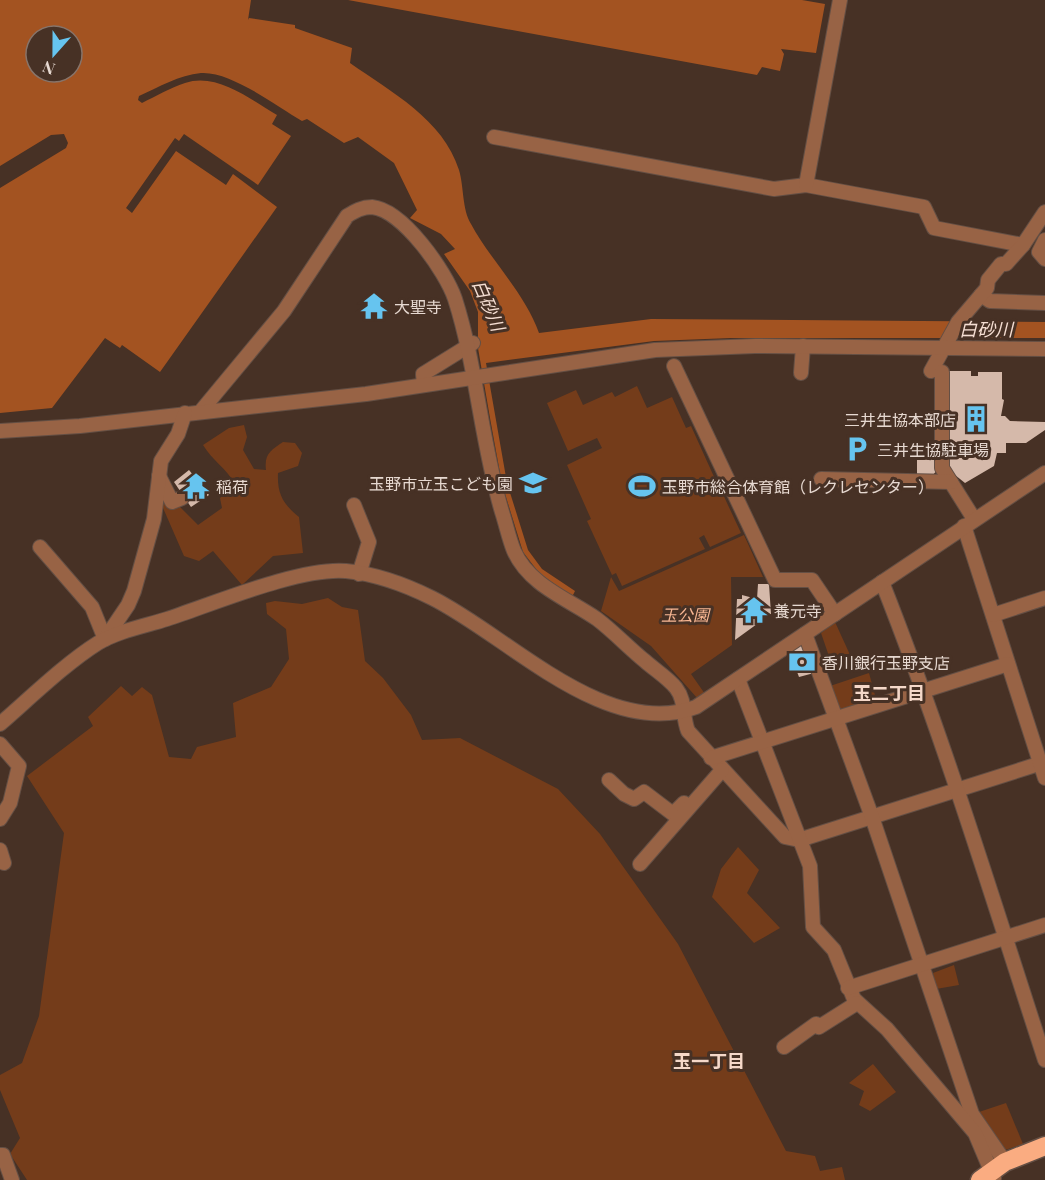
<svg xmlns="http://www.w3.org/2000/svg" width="1045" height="1180" font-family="'Playfair Display','Noto Sans JP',serif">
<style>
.green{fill:#743c1a}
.water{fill:#a35321;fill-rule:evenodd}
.building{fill:#d5b9aa}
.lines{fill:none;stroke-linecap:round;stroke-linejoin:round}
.minor-casing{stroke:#644f44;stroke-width:16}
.highway-casing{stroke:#644f44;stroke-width:21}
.minor{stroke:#986345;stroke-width:14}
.highway{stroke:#faac81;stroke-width:18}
.labels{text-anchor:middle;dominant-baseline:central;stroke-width:6;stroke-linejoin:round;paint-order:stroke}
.poi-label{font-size:16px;fill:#e7d9d1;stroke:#473125;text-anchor:start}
.park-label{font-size:16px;font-style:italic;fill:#f8b692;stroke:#473125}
.water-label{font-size:18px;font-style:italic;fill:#f5ded2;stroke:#473125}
.neighbourhood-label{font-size:18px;font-weight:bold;fill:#f5d8c9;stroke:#473125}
</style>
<rect width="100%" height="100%" fill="#473125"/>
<g class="green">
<path d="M637 386 647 408 672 397 686 428 691 426 715 479 707 483 711 492 720 488 741 533 710 547 704 535 699 538 705 549 622 586 616 573 612 575 587 521 591 519 567 465 602 448 597 438 568 451 547 403 576 390 583 405 612 392 615 397Z"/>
<path d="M244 425 247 437 243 450 254 469 266 470C264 454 271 450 283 442L295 443 302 453 298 466 278 473C277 494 283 504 299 517L303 553 273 556 242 585 213 551 199 561 184 556 160 501 162 489 198 525 222 508 220 498 235 484C226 468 212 460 203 445L229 428Z"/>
<path d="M744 535 763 577H731L732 645 691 674 705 694 698 699 651 646 601 611 611 577 619 591Z"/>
<path d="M328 598 342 607 358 610 365 661 383 678 411 715 422 740 460 738 558 789 600 834 678 944 786 1151 815 1156 820 1171 842 1167 845 1180H27L10 1154 20 1138 0 1090V1075L22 1063 39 1016 64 833 27 776 93 726 88 717 121 686 132 696 142 687 152 695 169 757 191 759 197 747 236 737 233 703 271 687 289 659 286 629 267 614 266 603 275 601 302 604Z"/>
<path d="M835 622 851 657 831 662 821 633Z"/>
<path d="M869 673 876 699 838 712 830 686Z"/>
<path d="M738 847 759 870 747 893 780 928 754 943 712 897 721 869Z"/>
<path d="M954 965 959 985 936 989 933 973Z"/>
<path d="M873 1064 896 1092 870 1111 859 1105 864 1091 849 1083Z"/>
<path d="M1006 1103 1023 1144 1002 1151 979 1112Z"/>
</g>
<g class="water">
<path d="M0 0H251L248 20 249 18 295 25V28L352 48 350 63C391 92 443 119 459 170 464 187 462 209 471 224 491 261 525 293 539 333L651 319 1045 322V338H731L654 341 486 363 507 483 528 550 542 569 575 591 572 597 539 573 523 552 502 484 490 418 478 348V312L470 291 444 254 455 249 441 234 410 218 417 210 394 163 358 137 344 143 307 119 302 121C276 106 231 71 201 73 179 75 159 87 139 96L138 100 142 103C156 96 170 88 185 83 217 72 251 100 277 115L272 124 291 136 258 185 184 134 179 141 175 138 126 208 132 213 176 151 226 185 233 174 277 207 160 372 122 345 120 348 105 338 52 408 0 413V188L66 148 68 143 64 134 51 135 0 166ZM36 36H72V72H36Z"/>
<path d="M348 0H802L825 4 816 53 781 49 784 54 780 71 762 67 757 75Z"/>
</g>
<g class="building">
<path d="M945 371H971V376H978V372H1002V399L1004 400 1001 416H1005L1010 421 1045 422V430L1026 443H1006V453H997L994 466 965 483 945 467H940L931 477H917V443H940Z"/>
<path d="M189 470 209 495 191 507 174 482Z"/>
<path d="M758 584H769L771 614 764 616V620L758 619 757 624 735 640 737 599H742V595L757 599Z"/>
<path d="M804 643 814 673 799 677 789 651Z"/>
</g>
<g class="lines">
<defs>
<g id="minor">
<path d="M494 137 774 189 806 185 924 207 934 228 1023 245"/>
<path d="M806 185 840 0"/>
<path d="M1045 240 1039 252 1045 259"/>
<path d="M981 295 990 301 1045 303"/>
<path d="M674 366 775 580H812L835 614"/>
<path d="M931 371 958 322 987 288 988 280 1001 264H1006L1023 245 1045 212"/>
<path d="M942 372V468L974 519"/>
<path d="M801 373 803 346"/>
<path d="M424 385 423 374 473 343"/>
<path d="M201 411 284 311 347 216C355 211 362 207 372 207 403 210 446 272 455 299 477 368 481 442 502 512 506 524 509 539 514 551 529 585 568 599 597 619 614 632 629 648 645 661 655 670 668 678 676 688 686 701 682 716 688 731L785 837 799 840 1045 762"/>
<path d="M0 431 80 426 366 394 655 350 755 346 1045 349"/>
<path d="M159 476 172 502 182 498"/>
<path d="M821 479 951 482"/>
<path d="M354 505 369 542 359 574"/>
<path d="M964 526 1045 778"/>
<path d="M40 547 92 607 105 639"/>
<path d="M882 582C944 739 993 900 1045 1060"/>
<path d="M993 615 1045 598"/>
<path d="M805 634 872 817 972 1114 1005 1162"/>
<path d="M105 639 128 605 134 591 154 519 161 461 178 434 185 413"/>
<path d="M738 679 810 866 813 927 834 950 854 999 887 1029 975 1133 994 1178"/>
<path d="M0 724C30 698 66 663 98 643 118 631 145 626 167 619 213 604 300 567 346 571 376 574 406 585 432 598 507 635 606 741 696 707L1045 473"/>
<path d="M0 744 19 766 10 803 0 819"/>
<path d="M711 758 1008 664"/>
<path d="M609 780 624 794 634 799 644 792 673 814 684 803"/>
<path d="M0 850 4 863"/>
<path d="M640 864 722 770"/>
<path d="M848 988 1045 925"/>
<path d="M784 1047 816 1024 819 1027 857 1003"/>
<path d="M0 1155H3L12 1180"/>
</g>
<path id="highway" d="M980 1180 1005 1162 1045 1146"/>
</defs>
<use href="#minor" class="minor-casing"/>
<use href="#highway" class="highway-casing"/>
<use href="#minor" class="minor"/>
<use href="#highway" class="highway"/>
</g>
<defs>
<symbol id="temple-bare" viewBox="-9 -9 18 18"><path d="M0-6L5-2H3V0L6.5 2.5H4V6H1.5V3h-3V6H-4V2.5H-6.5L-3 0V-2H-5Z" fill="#66c4ef" stroke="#473125" stroke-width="2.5" paint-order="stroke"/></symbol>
<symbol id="building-bare" viewBox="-9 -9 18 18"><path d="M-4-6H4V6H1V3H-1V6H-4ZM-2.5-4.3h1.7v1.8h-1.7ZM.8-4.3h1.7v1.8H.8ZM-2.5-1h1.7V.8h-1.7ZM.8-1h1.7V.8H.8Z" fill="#66c4ef" stroke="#473125" stroke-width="2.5" paint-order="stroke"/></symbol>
<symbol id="parking-bare" viewBox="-9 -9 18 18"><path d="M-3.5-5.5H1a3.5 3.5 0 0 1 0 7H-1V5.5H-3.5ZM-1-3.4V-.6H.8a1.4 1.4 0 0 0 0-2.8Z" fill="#66c4ef" stroke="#473125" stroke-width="2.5" paint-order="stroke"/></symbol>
<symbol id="school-bare" viewBox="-9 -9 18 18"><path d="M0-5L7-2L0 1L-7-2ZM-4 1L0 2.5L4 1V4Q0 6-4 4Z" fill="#66c4ef" stroke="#473125" stroke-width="2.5" paint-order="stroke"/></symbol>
<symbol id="stadium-bare" viewBox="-9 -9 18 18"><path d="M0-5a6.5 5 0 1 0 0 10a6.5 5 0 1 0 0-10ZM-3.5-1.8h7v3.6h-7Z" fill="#66c4ef" stroke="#473125" stroke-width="2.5" paint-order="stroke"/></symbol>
<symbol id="bank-bare" viewBox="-9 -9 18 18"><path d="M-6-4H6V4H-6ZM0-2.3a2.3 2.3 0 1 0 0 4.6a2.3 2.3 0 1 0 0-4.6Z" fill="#66c4ef" stroke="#473125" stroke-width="2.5" paint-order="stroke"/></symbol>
</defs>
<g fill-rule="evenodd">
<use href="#temple-bare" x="355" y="287" width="38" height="38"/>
<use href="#building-bare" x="957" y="400" width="38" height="38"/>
<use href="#parking-bare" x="838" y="430" width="38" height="38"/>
<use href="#school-bare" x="514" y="464" width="38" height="38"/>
<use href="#temple-bare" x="177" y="467" width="38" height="38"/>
<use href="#stadium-bare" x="623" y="467" width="38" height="38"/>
<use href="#temple-bare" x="735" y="591" width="38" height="38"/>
<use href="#bank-bare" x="783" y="643" width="38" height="38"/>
</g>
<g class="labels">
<g class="poi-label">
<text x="394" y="306">大聖寺</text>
<text x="956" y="419" text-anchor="end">三井生協本部店</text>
<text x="877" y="449">三井生協駐車場</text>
<text x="513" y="483" text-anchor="end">玉野市立玉こども園</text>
<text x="216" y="486">稲荷</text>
<text x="662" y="486">玉野市総合体育館（レクレセンター）</text>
<text x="774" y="610">養元寺</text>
<text x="822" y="662">香川銀行玉野支店</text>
</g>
<g class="park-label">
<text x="685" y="614">玉公園</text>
</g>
<g class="water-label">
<text transform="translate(489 305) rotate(67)">白砂川</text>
<text x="986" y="329">白砂川</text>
</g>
<g class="neighbourhood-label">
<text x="889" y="693">玉二丁目</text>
<text x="709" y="1061">玉一丁目</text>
</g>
</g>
<g transform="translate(54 54) rotate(201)"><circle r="28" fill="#473125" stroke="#87746a" stroke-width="1.5"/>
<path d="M0-4.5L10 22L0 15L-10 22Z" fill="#66c4ef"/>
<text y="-9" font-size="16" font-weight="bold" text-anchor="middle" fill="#e7d9d1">N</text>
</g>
</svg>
